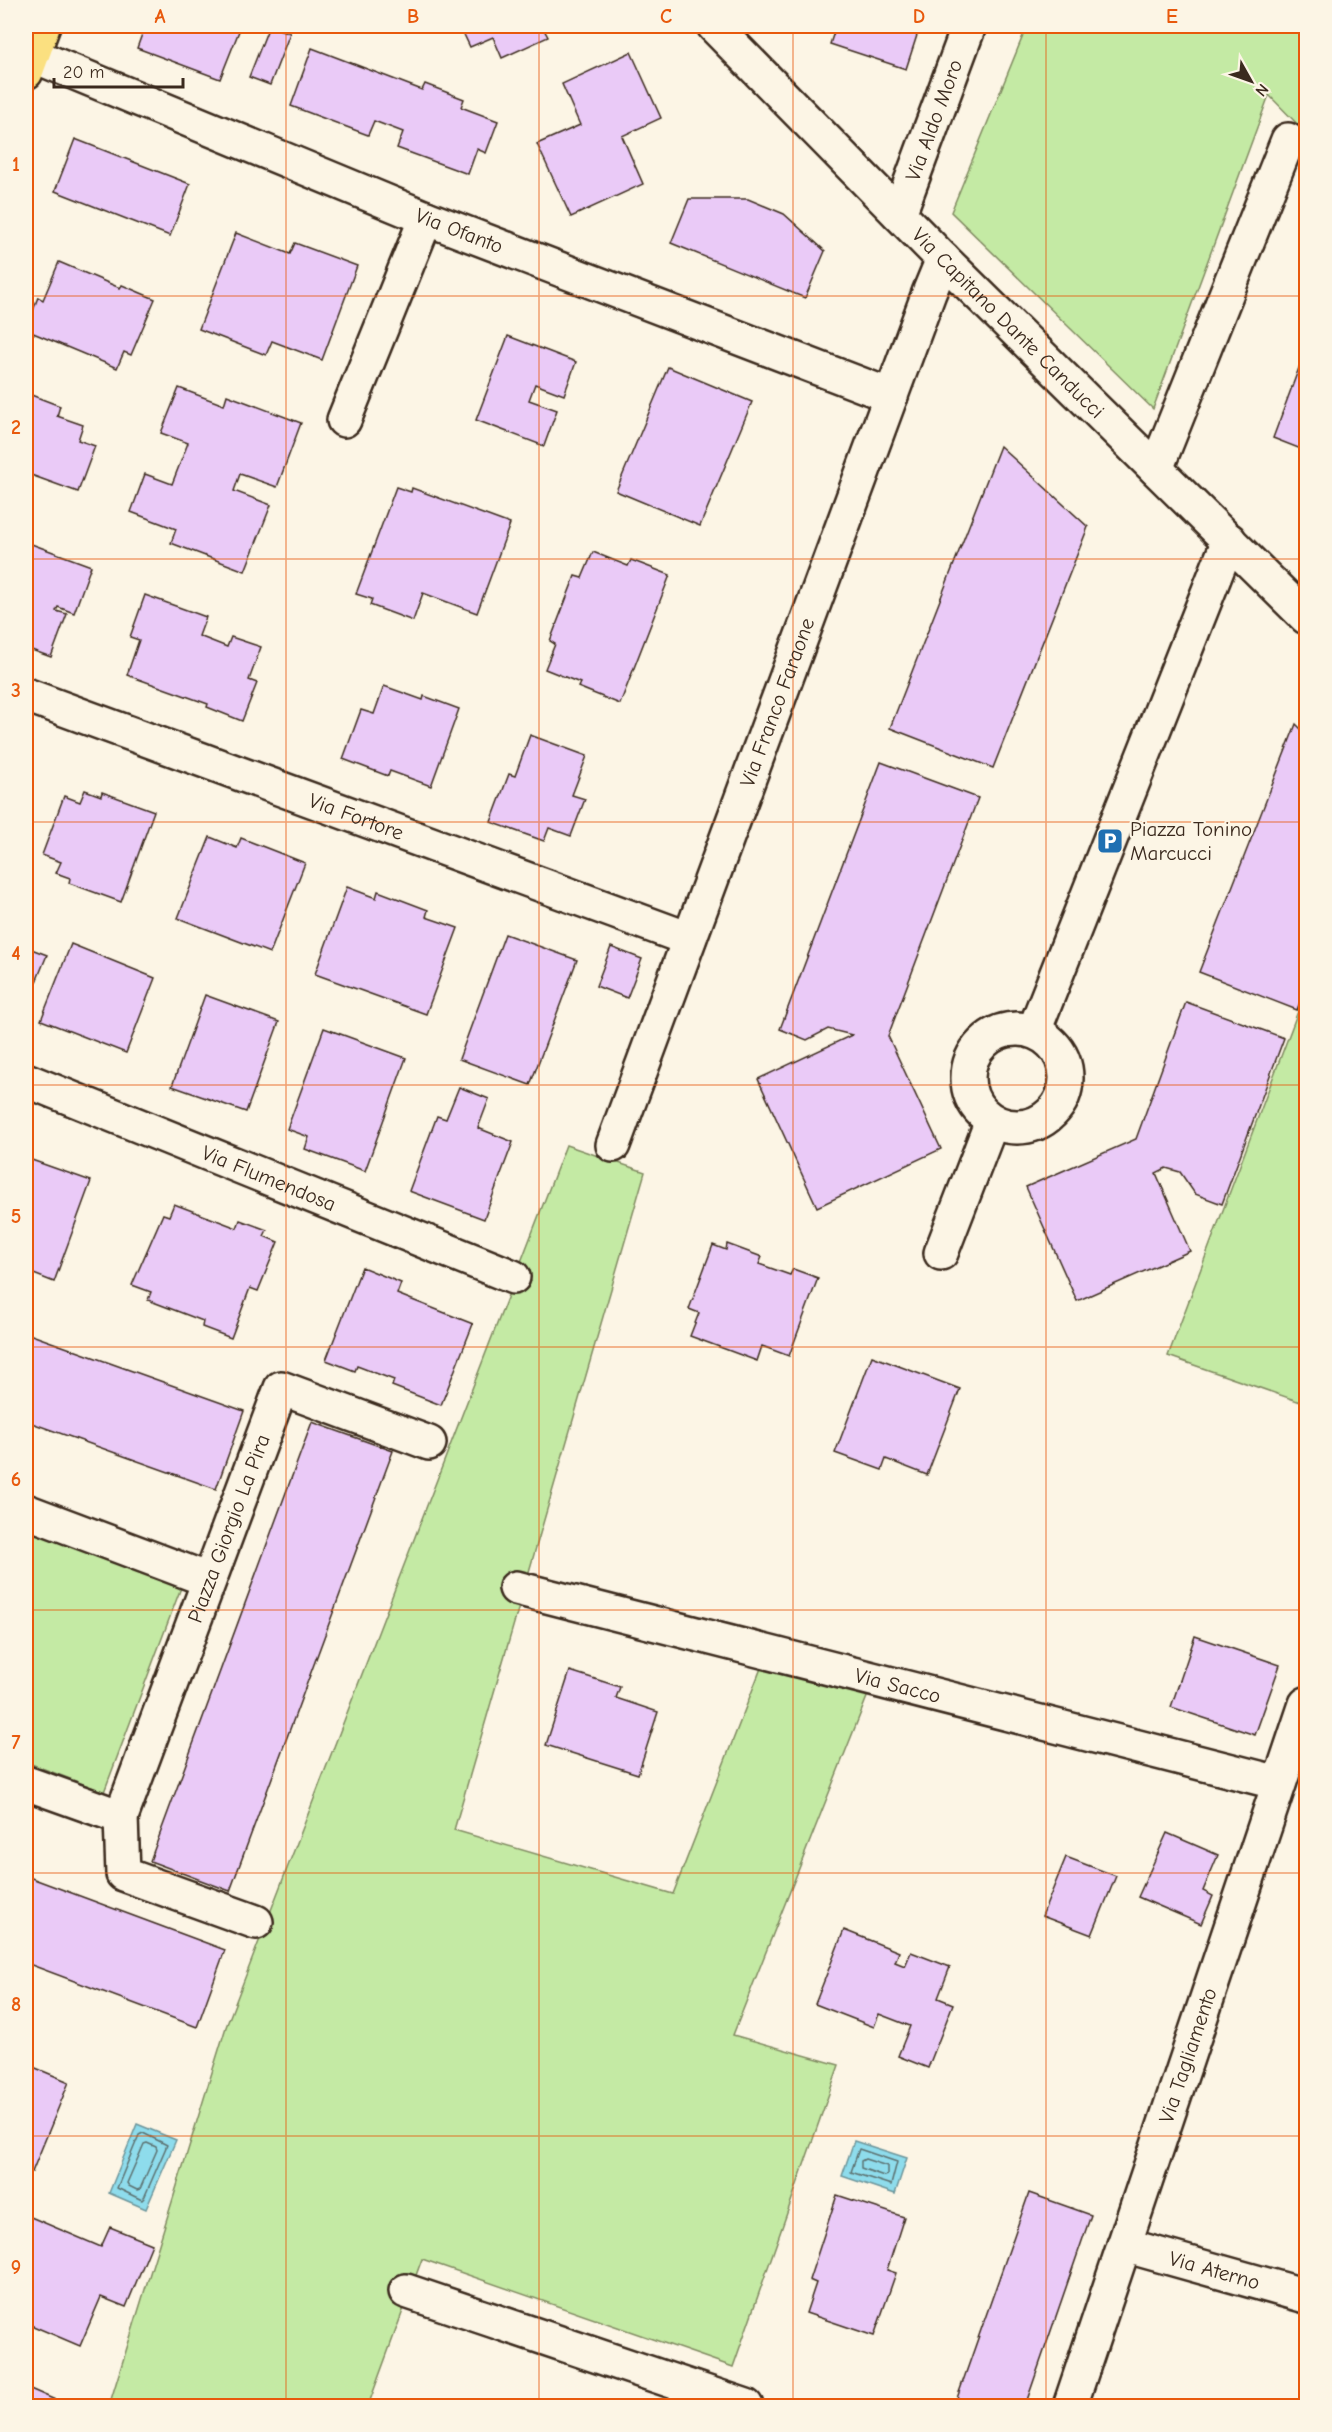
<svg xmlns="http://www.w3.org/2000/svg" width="1332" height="2432" font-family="'Comic Neue',sans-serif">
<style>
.green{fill:#c4eaa4;stroke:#808a61;stroke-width:1.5}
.water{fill:#8edcec;stroke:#6d959a;stroke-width:1.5}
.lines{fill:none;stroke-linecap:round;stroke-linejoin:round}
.shore{stroke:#5c7170;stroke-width:1.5}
.building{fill:#eacaf7;stroke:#3b2a1e;stroke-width:1.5}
.minor-casing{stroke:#3b2a1e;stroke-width:38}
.major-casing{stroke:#3b2a1e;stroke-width:38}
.minor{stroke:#fcf5e5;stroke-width:33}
.major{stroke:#fbe080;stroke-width:33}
.grid{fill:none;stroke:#e8590c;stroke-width:1.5;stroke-opacity:0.55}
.labels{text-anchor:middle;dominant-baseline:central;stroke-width:4.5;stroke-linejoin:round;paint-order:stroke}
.street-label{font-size:21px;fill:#3b2a1e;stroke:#fcf5e5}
.poi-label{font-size:21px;fill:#3b2a1e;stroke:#fcf5e5;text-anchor:start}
.neatline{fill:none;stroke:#e8590c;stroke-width:2}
.grid-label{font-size:20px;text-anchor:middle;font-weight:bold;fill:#e8590c}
</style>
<rect width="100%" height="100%" fill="#fcf5e5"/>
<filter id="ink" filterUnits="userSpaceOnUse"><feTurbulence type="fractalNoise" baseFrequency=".0167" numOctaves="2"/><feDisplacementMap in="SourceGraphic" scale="12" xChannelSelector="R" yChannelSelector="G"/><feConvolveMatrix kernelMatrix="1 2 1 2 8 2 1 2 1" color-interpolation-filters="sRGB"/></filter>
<g filter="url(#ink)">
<g class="green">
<path d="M1027 26H1306V133L1269 95 1153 409 951 212Z"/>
<path d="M1306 990V1404L1168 1356Z"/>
<path d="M566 1145 645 1172 454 1830 673 1894 763 1663 869 1692 733 2035 839 2065 733 2367 422 2259 368 2406H109L226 2027Z"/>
<path d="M26 1527 182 1585 104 1792 26 1762Z"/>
</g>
<g class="water">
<path d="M137 2124 176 2140 146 2209 109 2193Z"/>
<path d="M854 2141 907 2158 895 2194 842 2176Z"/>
</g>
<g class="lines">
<g class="shore">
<path d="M143 2133 167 2145 144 2198 142 2200 117 2188 139 2135Z"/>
<path d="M147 2143 156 2147 157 2150 140 2189 137 2190 129 2186 127 2183 144 2144Z"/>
<path d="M859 2149 897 2162 891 2185 851 2172Z"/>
<path d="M865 2159 887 2166V2175L884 2176 861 2168V2161Z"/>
</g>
</g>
<g class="building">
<path d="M145 26H241L220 79 137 48Z"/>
<path d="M269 26 290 33 270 85 249 77Z"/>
<path d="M460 26H542L548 37 502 58 493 37 470 47Z"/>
<path d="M836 26H920L906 69 830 44Z"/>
<path d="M312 48 422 90 425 84 464 99 461 107 498 121 486 153 477 149 468 174 397 148 403 132 374 121 368 135 291 106Z"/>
<path d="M631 52 661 118 622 136 643 184 571 217 537 144 580 125 562 84Z"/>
<path d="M75 139 190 184 170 236 55 191Z"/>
<path d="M689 199H748L784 214 825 251 805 298 671 243Z"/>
<path d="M236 233 290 254 295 243 357 266 322 360 272 341 266 355 199 329Z"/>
<path d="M59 262 120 288 122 285 155 299 131 355 124 352 117 368 26 330 38 297 43 300Z"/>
<path d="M508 336 576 362 564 395 535 384 529 400 557 410 544 446 476 420Z"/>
<path d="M1306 349V451L1273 438Z"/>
<path d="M668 367 752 402 700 526 616 491Z"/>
<path d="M179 388 224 405 227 395 301 423 277 487 240 474 234 491 271 505 245 571 171 543 176 529 131 512 145 474 172 484 188 443 161 433Z"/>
<path d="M26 393 60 406 57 416 83 425 78 440 95 446 78 492 31 475 29 480 26 479Z"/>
<path d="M1000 446 1088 527 993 768 890 728Z"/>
<path d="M396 487 411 492 412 488 510 524 477 613 423 593 413 621 370 605 372 599 356 594Z"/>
<path d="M26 542 91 566 74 613 58 607 56 611 67 614 51 657 26 648Z"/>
<path d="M593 552 628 566 631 560 670 575 620 704 578 687 580 683 545 669 555 644 550 641 575 576 582 578Z"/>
<path d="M145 595 206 617 199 636 227 647 231 637 261 647 249 680 257 683 242 721 207 707 208 704 127 675 139 640 130 637Z"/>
<path d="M384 686 423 700 424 696 459 709 431 786 390 771 388 776 343 759 361 710 374 714Z"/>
<path d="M1296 724 1306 734V986L1297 1010 1199 972Z"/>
<path d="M530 735 587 756 572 795 585 799 571 836 549 828 544 841 491 822 509 774 515 776Z"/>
<path d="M881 762 978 798 888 1036 941 1149 817 1207 758 1079 852 1035 828 1029 807 1040 780 1029Z"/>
<path d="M85 790 101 796 102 792 154 811 121 902 69 883 70 878 56 873 61 862 42 855 64 796 80 802Z"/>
<path d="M210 837 237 848 241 838 305 863 270 953 178 918Z"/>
<path d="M347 887 376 898 378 891 428 910 426 917 458 928 426 1014 315 974Z"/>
<path d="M505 934 577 960 530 1085 459 1059Z"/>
<path d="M71 944 155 978 126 1053 41 1020Z"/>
<path d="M26 947 47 955 31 994 26 992Z"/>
<path d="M611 947 642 959 627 998 596 986Z"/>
<path d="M205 995 279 1022 246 1112 172 1086Z"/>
<path d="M1186 1002 1284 1038 1222 1204 1195 1194 1180 1172 1166 1168 1156 1173 1190 1251 1077 1301 1026 1187 1136 1139Z"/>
<path d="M324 1028 406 1058 365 1171 305 1149 309 1137 287 1129Z"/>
<path d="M459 1087 489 1099 478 1128 513 1142 484 1219 409 1191 437 1116 446 1119Z"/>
<path d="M26 1158 91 1181 54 1282 26 1271Z"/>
<path d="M174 1204 237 1228 240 1220 267 1230 264 1236 278 1242 258 1291 250 1288 231 1338 202 1327 203 1321 148 1300 151 1292 132 1285 163 1214 169 1216Z"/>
<path d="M727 1244 762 1257 759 1264 790 1275 793 1269 818 1278 789 1356 762 1346 757 1361 690 1336 699 1313 689 1309 713 1245 726 1250Z"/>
<path d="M362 1267 401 1283 397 1294 473 1324 441 1405 392 1386 394 1380 357 1366 355 1371 326 1360Z"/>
<path d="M26 1333 244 1411 216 1489 26 1421Z"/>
<path d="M872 1356 960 1389 927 1475 886 1459 882 1470 835 1453Z"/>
<path d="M312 1422 393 1451 230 1891 150 1861Z"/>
<path d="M1195 1636 1280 1665 1255 1735 1171 1707Z"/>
<path d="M570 1671 620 1687 616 1698 658 1712 638 1774 546 1745Z"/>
<path d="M1167 1833 1218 1855 1203 1891 1213 1896 1201 1924 1138 1897Z"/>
<path d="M1066 1857 1116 1876 1092 1935 1042 1916Z"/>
<path d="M26 1876 225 1950 197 2027 26 1963Z"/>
<path d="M844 1930 899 1952 895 1962 905 1966 911 1952 950 1967 938 1998 953 2004 928 2068 898 2056 910 2026 879 2014 874 2027 815 2004Z"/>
<path d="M26 2064 69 2082 32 2172 26 2170Z"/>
<path d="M1029 2193 1091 2215 1025 2406H962L955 2404Z"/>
<path d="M837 2195 904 2217 887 2270 896 2273 874 2336 806 2313 816 2283 809 2280Z"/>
<path d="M26 2215 101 2247 110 2227 152 2244 126 2307 101 2297 80 2346 26 2323Z"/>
<path d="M28 2388 69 2406H26V2394Z"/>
</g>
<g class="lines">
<defs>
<g id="minor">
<path id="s1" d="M714 26 943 259 1306 617"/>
<path id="s2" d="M32 55 426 218 891 396"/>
<path id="s3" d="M899 214 969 26"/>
<path d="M344 420 426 218"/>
<path d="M1156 469 1288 140"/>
<path id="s4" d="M26 695 689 939"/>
<circle cx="1017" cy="1078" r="49"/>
<path d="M1034 1031 1229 540"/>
<path id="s5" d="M26 1080 513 1277"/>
<path id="s6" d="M613 1145 929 293 943 259"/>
<path d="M941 1253 992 1121"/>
<path d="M26 1511 209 1580"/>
<path id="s7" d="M516 1588 1279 1783"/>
<path d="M26 1783 121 1817 123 1874 256 1922"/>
<path id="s8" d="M121 1817 281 1388 429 1443"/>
<path id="s9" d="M1124 2245 1306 2296"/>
<path d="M406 2291 746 2406"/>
<path id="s10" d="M1070 2406 1306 1704"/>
</g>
<path id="major" d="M26 72 43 26"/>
</defs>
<use href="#minor" class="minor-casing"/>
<use href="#major" class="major-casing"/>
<use href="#minor" class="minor"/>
<use href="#major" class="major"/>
</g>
</g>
<path class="grid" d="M286 26V2406M539 26V2406M793 26V2406M1046 26V2406M26 296H1306M26 559H1306M26 822H1306M26 1085H1306M26 1347H1306M26 1610H1306M26 1873H1306M26 2136H1306"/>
<defs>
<symbol id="parking-square" viewBox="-11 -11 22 22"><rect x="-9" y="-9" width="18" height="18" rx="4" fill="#1f6fb2" stroke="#fcf5e5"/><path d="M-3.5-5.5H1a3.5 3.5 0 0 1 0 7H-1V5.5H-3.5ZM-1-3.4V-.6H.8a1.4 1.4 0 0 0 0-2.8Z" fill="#fff"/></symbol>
</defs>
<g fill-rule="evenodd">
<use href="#parking-square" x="1095" y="826" width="30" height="30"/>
</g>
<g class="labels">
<g class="street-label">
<text stroke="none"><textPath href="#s3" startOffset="100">Via Aldo Moro</textPath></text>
<text stroke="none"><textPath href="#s2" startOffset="462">Via Ofanto</textPath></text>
<text stroke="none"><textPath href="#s1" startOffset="418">Via Capitano Dante Canducci</textPath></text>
<text stroke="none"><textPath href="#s6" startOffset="472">Via Franco Faraone</textPath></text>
<text stroke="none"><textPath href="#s4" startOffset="352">Via Fortore</textPath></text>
<text stroke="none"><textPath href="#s5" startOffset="262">Via Flumendosa</textPath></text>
<text stroke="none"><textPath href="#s8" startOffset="308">Piazza Giorgio La Pira</textPath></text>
<text stroke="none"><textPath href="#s7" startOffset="394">Via Sacco</textPath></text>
<text stroke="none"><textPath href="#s10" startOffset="370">Via Tagliamento</textPath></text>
<text stroke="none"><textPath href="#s9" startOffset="94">Via Aterno</textPath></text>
</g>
<g class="poi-label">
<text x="1130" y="829">Piazza Tonino<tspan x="1130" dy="24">Marcucci</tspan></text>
</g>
</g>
<rect width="1332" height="2432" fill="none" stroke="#fcf5e5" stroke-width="66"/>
<g transform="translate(1251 81) rotate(130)" stroke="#fcf5e5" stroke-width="4.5" paint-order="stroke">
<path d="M0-4.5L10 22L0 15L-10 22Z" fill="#3b2a1e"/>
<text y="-9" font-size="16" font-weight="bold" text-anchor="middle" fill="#3b2a1e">N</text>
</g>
<path d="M54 78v9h129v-9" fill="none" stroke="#3b2a1e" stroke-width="3"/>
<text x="63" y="78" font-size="18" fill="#3b2a1e" stroke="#fcf5e5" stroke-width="4.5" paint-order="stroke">20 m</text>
<rect x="33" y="33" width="1266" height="2366" class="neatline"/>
<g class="grid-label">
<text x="160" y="23">A</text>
<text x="413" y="23">B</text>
<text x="666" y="23">C</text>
<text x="919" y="23">D</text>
<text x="1172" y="23">E</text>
<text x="16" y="171">1</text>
<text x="16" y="434">2</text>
<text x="16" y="697">3</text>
<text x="16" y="960">4</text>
<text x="16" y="1223">5</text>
<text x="16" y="1486">6</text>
<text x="16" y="1749">7</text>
<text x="16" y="2011">8</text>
<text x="16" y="2274">9</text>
</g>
</svg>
